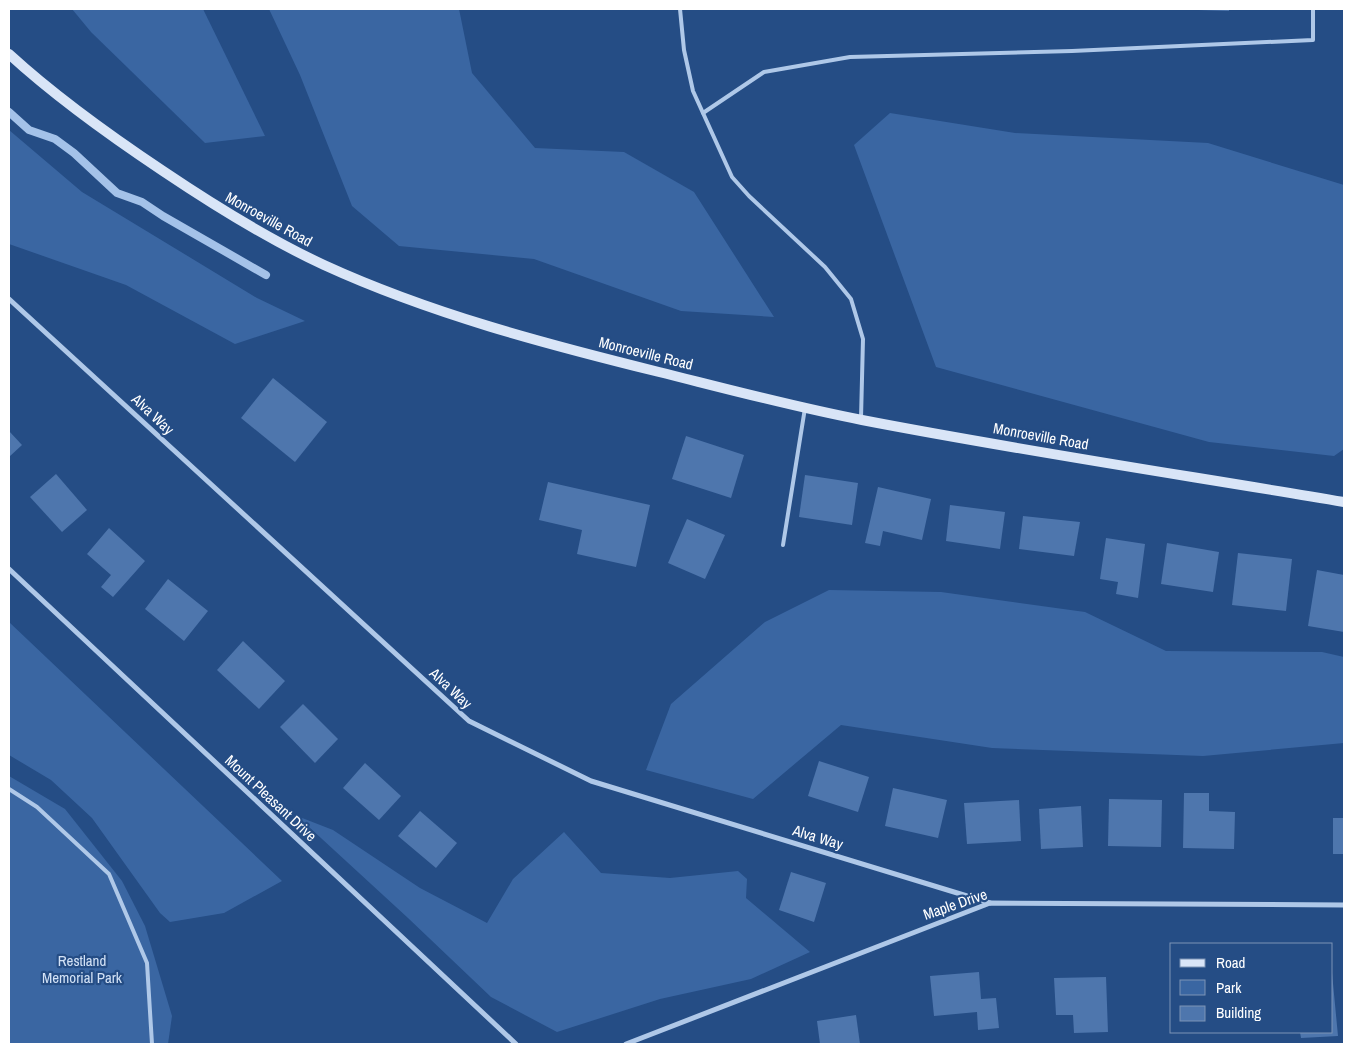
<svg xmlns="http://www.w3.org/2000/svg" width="1353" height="1053" font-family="'Archivo Narrow',sans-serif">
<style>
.green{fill:#3a66a2}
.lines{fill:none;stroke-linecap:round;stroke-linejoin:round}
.stream{stroke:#a4c2e9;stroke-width:8}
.building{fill:#4e76ad}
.service{stroke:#afc8e8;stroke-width:4}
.minor{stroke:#afc8e8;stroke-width:5}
.secondary{stroke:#d9e5f7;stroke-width:10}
.labels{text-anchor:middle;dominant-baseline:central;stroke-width:4.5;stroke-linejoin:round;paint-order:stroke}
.street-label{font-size:15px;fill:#fff;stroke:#254d85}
.park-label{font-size:15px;fill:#d3e2f6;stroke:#254d85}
</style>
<rect width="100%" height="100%" fill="#254d85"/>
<g class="green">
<path d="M72 9H203L265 136 205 143 91 32Z"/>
<path d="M269 9H459L472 73 535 148 624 152 694 192 774 317 681 311 534 259 399 246 352 206 300 75Z"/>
<path d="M890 113 1015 133 1208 143 1344 185V449L1334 456 1209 442 936 367 854 145Z"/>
<path d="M9 130 82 192 257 298 305 321 235 344 126 285 9 244Z"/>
<path d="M829 590 941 592 1085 612 1166 651 1322 652 1344 657V743L1203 756 992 748 841 725 753 799 646 770 671 704 765 622Z"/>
<path d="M9 622 282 881 224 913 170 922 160 913 92 818 51 780 9 755Z"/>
<path d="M9 776 65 809 122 881 145 926 172 1016 168 1044H9Z"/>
<path d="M297 816 333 830 420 888 487 923 513 879 564 832 601 873 670 878 738 871 747 879 746 898 810 952 751 979 660 999 557 1032 491 997 408 918Z"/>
</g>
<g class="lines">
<path class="stream" d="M9 112 29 130 55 139 74 153 117 193 142 202 163 216 266 275"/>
</g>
<g class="building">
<path d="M1198 9H1229V11L1198 10Z"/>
<path d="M273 378 327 422 295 462 241 418Z"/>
<path d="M9 431 22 445 9 457Z"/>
<path d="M686 436 744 455 731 498 672 479Z"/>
<path d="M56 474 87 510 62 532 30 497Z"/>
<path d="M805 475 858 483 852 525 799 517Z"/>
<path d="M548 482 650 505 636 567 577 554 582 530 539 520Z"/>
<path d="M878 487 931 499 922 540 883 531 880 546 865 543Z"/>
<path d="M950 505 1005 512 1000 549 946 541Z"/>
<path d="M1023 516 1080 522 1074 556 1019 549Z"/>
<path d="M687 519 725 535 705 579 668 563Z"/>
<path d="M109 528 145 561 113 597 101 587 111 575 87 554Z"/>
<path d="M1106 538 1145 544 1138 598 1116 594 1118 582 1100 579Z"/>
<path d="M1167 543 1219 552 1213 592 1161 584Z"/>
<path d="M1238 553 1292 559 1286 611 1232 605Z"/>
<path d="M1317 570 1344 575V632L1308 626Z"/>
<path d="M168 579 208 611 184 641 145 609Z"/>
<path d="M243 641 285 681 259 709 217 670Z"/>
<path d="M303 704 338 739 315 763 280 727Z"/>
<path d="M819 761 869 777 858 812 808 796Z"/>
<path d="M365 763 401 796 379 820 343 788Z"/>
<path d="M893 788 947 800 938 838 885 826Z"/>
<path d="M1184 793H1209V811L1235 812 1234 849 1183 848Z"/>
<path d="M1109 799 1162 800 1161 847 1108 846Z"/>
<path d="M1019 800 1021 841 967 844 964 803Z"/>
<path d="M1081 806 1083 847 1041 849 1039 809Z"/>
<path d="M420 811 457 843 436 868 398 836Z"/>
<rect x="1333" y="818" width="11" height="36"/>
<path d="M791 872 826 883 814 922 779 910Z"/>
<path d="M979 972 981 999 996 998 999 1028 978 1030 977 1012 934 1016 930 976Z"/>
<path d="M1332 973 1338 1036 1301 1038 1300 1032H1332Z"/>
<path d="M1106 977 1108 1032 1074 1033 1073 1015H1056L1054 978Z"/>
<path d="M856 1015 860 1044H820L817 1021Z"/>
</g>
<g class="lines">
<g class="service">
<path d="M680 9 684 50 693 91 732 177 749 196 825 267 851 299 863 339 861 418"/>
<path d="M703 113 764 72 850 57 1072 51 1313 40V9"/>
<path d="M783 545 805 408"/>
<path d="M9 789 37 807 109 874 147 963 152 1044"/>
</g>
<g class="minor">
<path d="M9 299 469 721 591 781 990 903"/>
<path d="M9 569 516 1044"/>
<path d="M626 1044 990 903 1344 905"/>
</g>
<path class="secondary" d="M9 54C57 98 109 135 163 171 215 206 268 239 324 265 431 314 546 344 659 372 727 389 794 407 862 420 1022 451 1184 475 1344 502"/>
</g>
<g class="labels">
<g class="street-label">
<text transform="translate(269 219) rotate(29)">Monroeville Road</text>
<text transform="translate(646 353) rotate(14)">Monroeville Road</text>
<text transform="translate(153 414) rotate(43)">Alva Way</text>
<text transform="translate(1041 436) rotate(10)">Monroeville Road</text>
<text transform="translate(451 688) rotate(43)">Alva Way</text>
<text transform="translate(271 798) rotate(43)">Mount Pleasant Drive</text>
<text transform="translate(818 837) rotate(17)">Alva Way</text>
<text transform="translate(955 904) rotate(-19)">Maple Drive</text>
</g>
<g class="park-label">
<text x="82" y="960">Restland<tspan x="82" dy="17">Memorial Park</tspan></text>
</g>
</g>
<rect width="1353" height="1053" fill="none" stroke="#ffffff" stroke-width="20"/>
<rect x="1170" y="943" width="162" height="90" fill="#254d85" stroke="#7c94b6"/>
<rect x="1180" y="959" width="25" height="8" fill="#d9e5f7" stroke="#7c94b6"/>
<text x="1216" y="968" font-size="15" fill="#ffffff">Road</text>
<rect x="1180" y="980" width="25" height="15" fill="#3a66a2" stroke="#7c94b6"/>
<text x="1216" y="993" font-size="15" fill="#ffffff">Park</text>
<rect x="1180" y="1006" width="25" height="15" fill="#4e76ad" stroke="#7c94b6"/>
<text x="1216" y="1018" font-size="15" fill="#ffffff">Building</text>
</svg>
